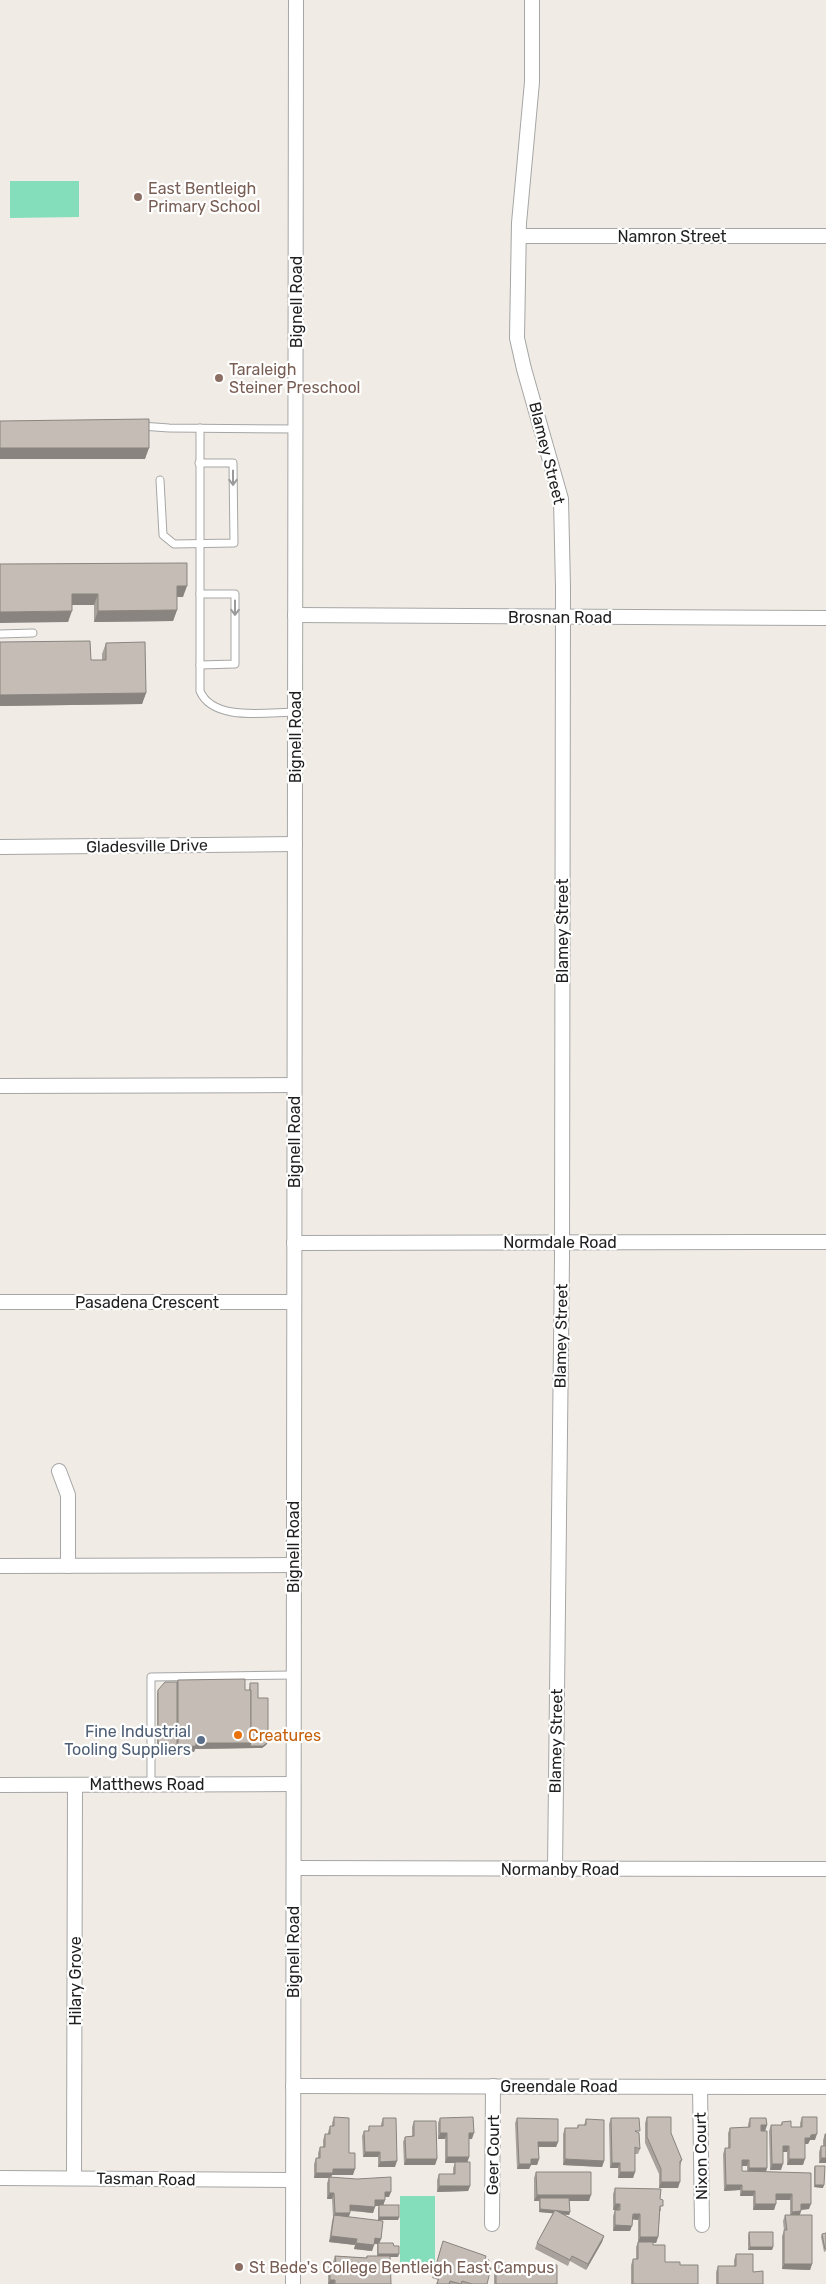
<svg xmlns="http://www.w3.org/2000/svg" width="826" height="2284" font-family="Rubik,sans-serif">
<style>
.pitch{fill:#84debb}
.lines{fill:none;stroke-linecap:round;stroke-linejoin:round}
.service-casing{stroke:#a6a6a6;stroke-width:9}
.minor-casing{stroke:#a6a6a6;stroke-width:16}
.service{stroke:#fff;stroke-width:7}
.minor{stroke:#fff;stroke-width:14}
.wall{fill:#a9a29c;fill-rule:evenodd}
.shaded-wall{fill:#89847f}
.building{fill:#c4bcb5;stroke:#89847f}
.oneway{stroke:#9a9a9a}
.education-dot{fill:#8d6e63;stroke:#fff;stroke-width:2}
.food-dot{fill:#e8710a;stroke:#fff;stroke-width:2}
.service-dot{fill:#5c6f8a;stroke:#fff;stroke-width:2}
.labels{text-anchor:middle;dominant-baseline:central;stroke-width:4.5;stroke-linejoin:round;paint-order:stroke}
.education-label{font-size:16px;fill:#785e54;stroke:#fff;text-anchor:start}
.street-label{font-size:16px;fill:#1f1f1f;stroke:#fff}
.service-label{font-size:16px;fill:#4e5e75;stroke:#fff;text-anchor:end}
.food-label{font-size:16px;fill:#c56008;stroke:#fff;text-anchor:start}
</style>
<rect width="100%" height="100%" fill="#f0ece5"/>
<g class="pitch">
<path d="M10 181H79V217L10 218Z"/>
<rect x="400" y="2196" width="35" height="76"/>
</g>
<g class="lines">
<defs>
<g id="service">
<path d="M141 426 169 428 296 429"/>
<path d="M200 428V691C213 722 267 712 296 712"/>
<path d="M160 480 163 535 174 544 234 543 233 463H199"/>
<path d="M200 594H235V664L200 665"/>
<path d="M0 634 33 633"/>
<path d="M151 1784V1677L293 1675"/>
</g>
<g id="minor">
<path d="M532 0V82L519 223 517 338 524 369 561 499 563 587 562 1257 555 1869"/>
<path d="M519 236H826"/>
<path d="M295 615 826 618"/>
<path d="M0 847 295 844"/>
<path d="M0 1086 294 1085"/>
<path d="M294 1243 826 1242"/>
<path d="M0 1302H294"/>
<path d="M59 1471 68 1495V1566"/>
<path d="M0 1566 293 1565"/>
<path d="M0 1785 293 1784"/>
<path d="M294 1868 826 1869"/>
<path d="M293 2086 826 2087"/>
<path d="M700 2087 702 2225"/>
<path d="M0 2178 292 2180"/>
<path d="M74 2178 75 1785"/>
<path d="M492 2224 493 2086"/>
<path d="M293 2284 296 0"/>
</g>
</defs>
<use href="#service" class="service-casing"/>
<use href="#minor" class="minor-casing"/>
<use href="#service" class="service"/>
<use href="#minor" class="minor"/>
</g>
<g class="wall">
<path d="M0 564 183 597H177V610L173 621 94 622V605H72L68 622Z"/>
<path d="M0 642 91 660H102V654L106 643 146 693 142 704 0 706Z"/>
<path d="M178 1680 245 1690H249L250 1683 258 1698 268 1742 266 1745 262 1748 195 1749 194 1752H176V1748H162L157 1745V1693L158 1690 177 1682Z"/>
<path d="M334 2117 349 2153 353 2175H332L331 2177 389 2197H385V2200L383 2205 399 2217 398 2220H378V2208L379 2206H375L373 2213 350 2211 349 2217 381 2239 379 2243 394 2246 398 2257H390L391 2284H328V2267L330 2262H333L335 2256 366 2258 367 2256H377V2244H374L372 2251 354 2249 355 2245 329 2242 332 2221 333 2217 332 2199H327V2183L329 2178H314V2164L316 2158H318V2153L320 2147H323V2140L325 2134H328V2132L330 2126H332V2123Z"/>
<path d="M647 2117 671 2133 682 2160 680 2166 678 2188H659V2174L645 2143V2123Z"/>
<path d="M802 2117 815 2140H810L808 2144H805L803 2165H787V2152H783L781 2170H770L769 2131 771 2125H781L782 2122 791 2127H800V2123Z"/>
<path d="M383 2118 395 2167H378V2157H363L362 2136 364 2131H368L369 2126H381V2124Z"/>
<path d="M440 2118 472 2139H469V2157L467 2162 470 2186 468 2191 437 2192V2180L439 2174H453V2168L455 2163H445V2139H438V2123Z"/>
<path d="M517 2118 558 2142 556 2147H539V2159L537 2165H531L529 2169H517L515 2123Z"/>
<path d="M611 2118 639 2133 640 2149 638 2154H635V2172L633 2178H618V2168H610L609 2124Z"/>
<path d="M750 2118 767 2125 765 2131 767 2168 766 2172 809 2209 801 2210 800 2215 812 2264 810 2270 782 2269V2236L784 2231 783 2221 785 2215H790V2200H776L774 2210H753V2196H740V2190L724 2191 723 2154 725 2148H728V2133L730 2128 748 2127V2124ZM742 2166H747V2171H742Z"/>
<path d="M586 2119 604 2161 602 2167 563 2165V2134L565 2128H577L578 2125H584Z"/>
<path d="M414 2121 437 2159 435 2165H404L403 2142 405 2137 412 2136V2127Z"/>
<path d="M825 2134 826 2163H819V2152L821 2146H823V2140Z"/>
<path d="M815 2166 823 2188 814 2187V2168Z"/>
<path d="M536 2172 589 2201H569L570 2212 569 2215 562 2214 604 2236 602 2242 586 2270 570 2261 568 2266 535 2249 537 2243 553 2213 539 2212V2201H534V2178Z"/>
<path d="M615 2188 660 2199 661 2211H660L658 2237 656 2243H653V2245L665 2262 680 2265 698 2284H631V2265L633 2259H636V2247L638 2242V2220L632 2219 630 2231H613V2216L615 2210H618H613V2194Z"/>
<path d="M749 2232 773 2247 772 2250H748V2235Z"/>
<path d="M822 2234 826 2251 824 2252 821 2237Z"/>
<path d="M441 2247 485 2259 487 2267V2284H436L438 2280 432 2278Z"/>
<path d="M736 2254 753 2272 762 2284H716V2272L718 2266H734V2260Z"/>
<path d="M496 2263 523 2266 557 2284H494V2268Z"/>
</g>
<g class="shaded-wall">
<path d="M0 448H149L145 459H0Z"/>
<path d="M177 586H187L183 597H173Z"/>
<path d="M72 594H98L94 605H68Z"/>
<path d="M177 610 173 621 94 622 98 611Z"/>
<path d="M72 611 68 622 0 623V612Z"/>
<path d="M146 693 142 704 0 706V695Z"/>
<path d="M268 1742 266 1745 262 1748 195 1749 194 1752H176L178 1747 196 1743Z"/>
<path d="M163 1745H177L176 1748H162Z"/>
<path d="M761 2125H767L765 2131H759Z"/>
<path d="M440 2133H447L445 2139H438Z"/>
<path d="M469 2133H474L472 2139H467Z"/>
<path d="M817 2134 815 2140H810L808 2144H803L805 2138 811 2135Z"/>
<path d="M538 2142H558L556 2147H536Z"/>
<path d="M783 2146H789L787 2152H781Z"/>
<path d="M365 2152H380L378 2157H363Z"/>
<path d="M447 2157H469L467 2163H445Z"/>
<path d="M821 2158H826V2163H819Z"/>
<path d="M406 2159H437L435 2165H404Z"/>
<path d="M531 2159H539L537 2165H531L529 2169H517L519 2164Z"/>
<path d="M565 2159 604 2161 602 2167 563 2165Z"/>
<path d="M789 2159H805L803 2165H787Z"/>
<path d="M742 2160H749L747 2166H740Z"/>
<path d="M397 2161 395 2167H378L380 2162Z"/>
<path d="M612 2163H620L618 2168H610Z"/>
<path d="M772 2164H783L781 2170H770Z"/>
<path d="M749 2168H767L765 2174H747Z"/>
<path d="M333 2169H355L353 2175H332L331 2178H314L316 2173Z"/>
<path d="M620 2172H635L633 2178H618Z"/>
<path d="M661 2182H680L678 2188H659Z"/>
<path d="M726 2185H742L740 2190 724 2191Z"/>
<path d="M815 2185H824L823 2188 814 2187Z"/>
<path d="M439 2186H470L468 2191 437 2192Z"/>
<path d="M742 2191H755L753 2196H740Z"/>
<path d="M385 2192H391L389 2197H383Z"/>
<path d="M329 2193H334L332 2199H327Z"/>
<path d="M776 2194H792L790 2200H774Z"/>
<path d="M537 2195H591L589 2201H540V2198L539 2201H534Z"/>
<path d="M375 2200H385L383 2206H373Z"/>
<path d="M615 2204H620L618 2210H613Z"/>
<path d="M755 2204H776L774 2210H753Z"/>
<path d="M801 2204H811L809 2209 799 2210Z"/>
<path d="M350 2205 375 2207 373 2213 348 2210Z"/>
<path d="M540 2209 570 2212 569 2215 539 2212Z"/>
<path d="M801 2211 799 2217H790L792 2212Z"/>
<path d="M335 2213H350L348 2219H333Z"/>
<path d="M633 2214H640L638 2220 630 2219Z"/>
<path d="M379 2217H399L398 2220H378Z"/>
<path d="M615 2225 632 2226 630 2231H613Z"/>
<path d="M331 2236 357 2239 355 2245 329 2242Z"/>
<path d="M604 2236 602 2242 586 2270 588 2264Z"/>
<path d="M640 2237H658L656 2243 638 2242Z"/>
<path d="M375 2238 381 2239 379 2244H373Z"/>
<path d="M356 2243 374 2245 372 2251 354 2249Z"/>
<path d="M750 2247H773L772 2250H748Z"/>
<path d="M378 2254H399L398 2257H377Z"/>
<path d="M784 2264H812L810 2270 782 2269Z"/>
<path d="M330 2280H335L334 2284H328Z"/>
</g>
<g class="building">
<path d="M149 419V448H0V421Z"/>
<path d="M187 563V586H177V610L98 611V594H72V611L0 612V564Z"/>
<path d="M90 641 91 660H106V643L145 642 146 693 0 695V642Z"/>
<path d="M245 1679V1690H251V1743H196V1746L178 1747V1680Z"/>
<path d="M165 1682H177V1745H163L158 1743V1690Z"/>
<path d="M250 1683H258V1698H268V1742L263 1746H250L251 1743V1690H250Z"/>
<path d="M334 2117 349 2118V2153H355V2169H333V2173H316V2158H320V2147H325V2134H330V2126H334Z"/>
<path d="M473 2117 474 2133H469V2157H447V2133H440V2118Z"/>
<path d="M647 2117H671V2133L682 2160 680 2161V2182H661V2169L647 2137Z"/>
<path d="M802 2117H817V2134L811 2135 810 2138H805V2159H789V2146H783V2164H772L771 2125H782V2122L791 2121V2127H802Z"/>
<path d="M383 2118H396L397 2161 380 2162V2152H365L364 2131H369V2126H383Z"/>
<path d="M517 2118 558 2119V2142H538L539 2159H531V2164H519Z"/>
<path d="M611 2118H639L640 2131H635L639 2133 640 2149 635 2147V2172H620V2163H612Z"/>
<path d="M750 2118H766L767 2125H761V2131H767V2168H749V2160H742V2171L811 2173V2204H801V2211L792 2212V2194H776V2204H755V2191H742V2185H726L725 2148H730V2128L750 2127Z"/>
<path d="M586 2119 604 2120V2161L565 2159V2128H578V2125H586Z"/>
<path d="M414 2121H436L437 2159H406L405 2137 414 2136Z"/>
<path d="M825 2134H826V2158H821V2146H825Z"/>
<path d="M455 2162H470V2186H439V2174H455Z"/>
<path d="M815 2166H825L824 2185H815Z"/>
<path d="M536 2172H591V2195H537Z"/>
<path d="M329 2177 357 2179 391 2177V2192H385V2200H375V2207L350 2205V2213H335L334 2193H329Z"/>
<path d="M615 2188 661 2189 660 2199 663 2200V2206H660L658 2237H640V2214H633L632 2226 615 2225V2210H620V2204H615Z"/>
<path d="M540 2198H569L570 2212 540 2209Z"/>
<rect x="379" y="2205" width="20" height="12"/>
<path d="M555 2210 604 2236 588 2264 572 2256 570 2260 537 2243Z"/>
<path d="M334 2215 383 2221 381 2239 375 2238 374 2245 356 2243 357 2239 331 2236Z"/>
<path d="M785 2215H812V2264H784V2230H787Z"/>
<path d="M749 2232H773V2247H750Z"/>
<path d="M826 2233V2249H825L822 2234Z"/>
<path d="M443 2241 486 2256 485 2259 489 2260 487 2267 491 2268 487 2284H472L462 2281 461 2284 450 2281 449 2284H437L440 2274 434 2272Z"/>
<path d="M638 2242H653V2245H665V2262H680V2265H698V2284H633V2259H638Z"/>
<path d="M378 2243H393L394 2246H399V2254H378Z"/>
<path d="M736 2254H753V2272L763 2271V2284H718V2266H736Z"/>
<path d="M335 2256 367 2258V2256H390L391 2284H335V2280H330V2262H336Z"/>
<path d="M496 2263H522L523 2266 557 2265V2284H496Z"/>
</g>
<defs><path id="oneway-shaft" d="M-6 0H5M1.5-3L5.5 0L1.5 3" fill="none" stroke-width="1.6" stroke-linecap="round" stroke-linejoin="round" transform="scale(1.25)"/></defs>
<g class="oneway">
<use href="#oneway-shaft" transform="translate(233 478) rotate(90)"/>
<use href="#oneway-shaft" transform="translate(235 608) rotate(90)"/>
</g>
<g class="education-dot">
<circle cx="138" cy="197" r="5"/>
<circle cx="219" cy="378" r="5"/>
<circle cx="239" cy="2267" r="5"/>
</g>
<circle class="food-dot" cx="238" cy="1735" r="5"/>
<circle class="service-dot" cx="201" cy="1740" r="5"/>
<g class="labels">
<g class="education-label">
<text x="148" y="188">East Bentleigh<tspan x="148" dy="18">Primary School</tspan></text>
<text x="229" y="369">Taraleigh<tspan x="229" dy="18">Steiner Preschool</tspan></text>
<text x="249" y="2267">St Bede's College Bentleigh East Campus</text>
</g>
<g class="street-label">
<text x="672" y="236">Namron Street</text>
<text transform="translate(296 302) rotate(-90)">Bignell Road</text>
<text transform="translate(547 453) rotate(76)">Blamey Street</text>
<text x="560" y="617">Brosnan Road</text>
<text transform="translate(295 737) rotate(-90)">Bignell Road</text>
<text transform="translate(147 846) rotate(-1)">Gladesville Drive</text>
<text transform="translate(562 931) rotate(-90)">Blamey Street</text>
<text transform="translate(294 1142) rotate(-90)">Bignell Road</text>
<text x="560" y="1242">Normdale Road</text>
<text x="147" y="1302">Pasadena Crescent</text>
<text transform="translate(561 1336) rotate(-89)">Blamey Street</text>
<text transform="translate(293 1547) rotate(-90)">Bignell Road</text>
<text transform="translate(556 1741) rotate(-89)">Blamey Street</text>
<text x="147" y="1784">Matthews Road</text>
<text x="560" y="1869">Normanby Road</text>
<text transform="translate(293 1952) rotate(-90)">Bignell Road</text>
<text transform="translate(75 1981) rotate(-90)">Hilary Grove</text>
<text x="559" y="2086">Greendale Road</text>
<text transform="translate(493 2155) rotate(-89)">Geer Court</text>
<text transform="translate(701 2156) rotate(-91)">Nixon Court</text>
<text transform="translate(146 2179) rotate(1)">Tasman Road</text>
</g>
<g class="service-label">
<text x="191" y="1731">Fine Industrial<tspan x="191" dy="18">Tooling Suppliers</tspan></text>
</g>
<g class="food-label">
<text x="248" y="1735">Creatures</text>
</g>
</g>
</svg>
